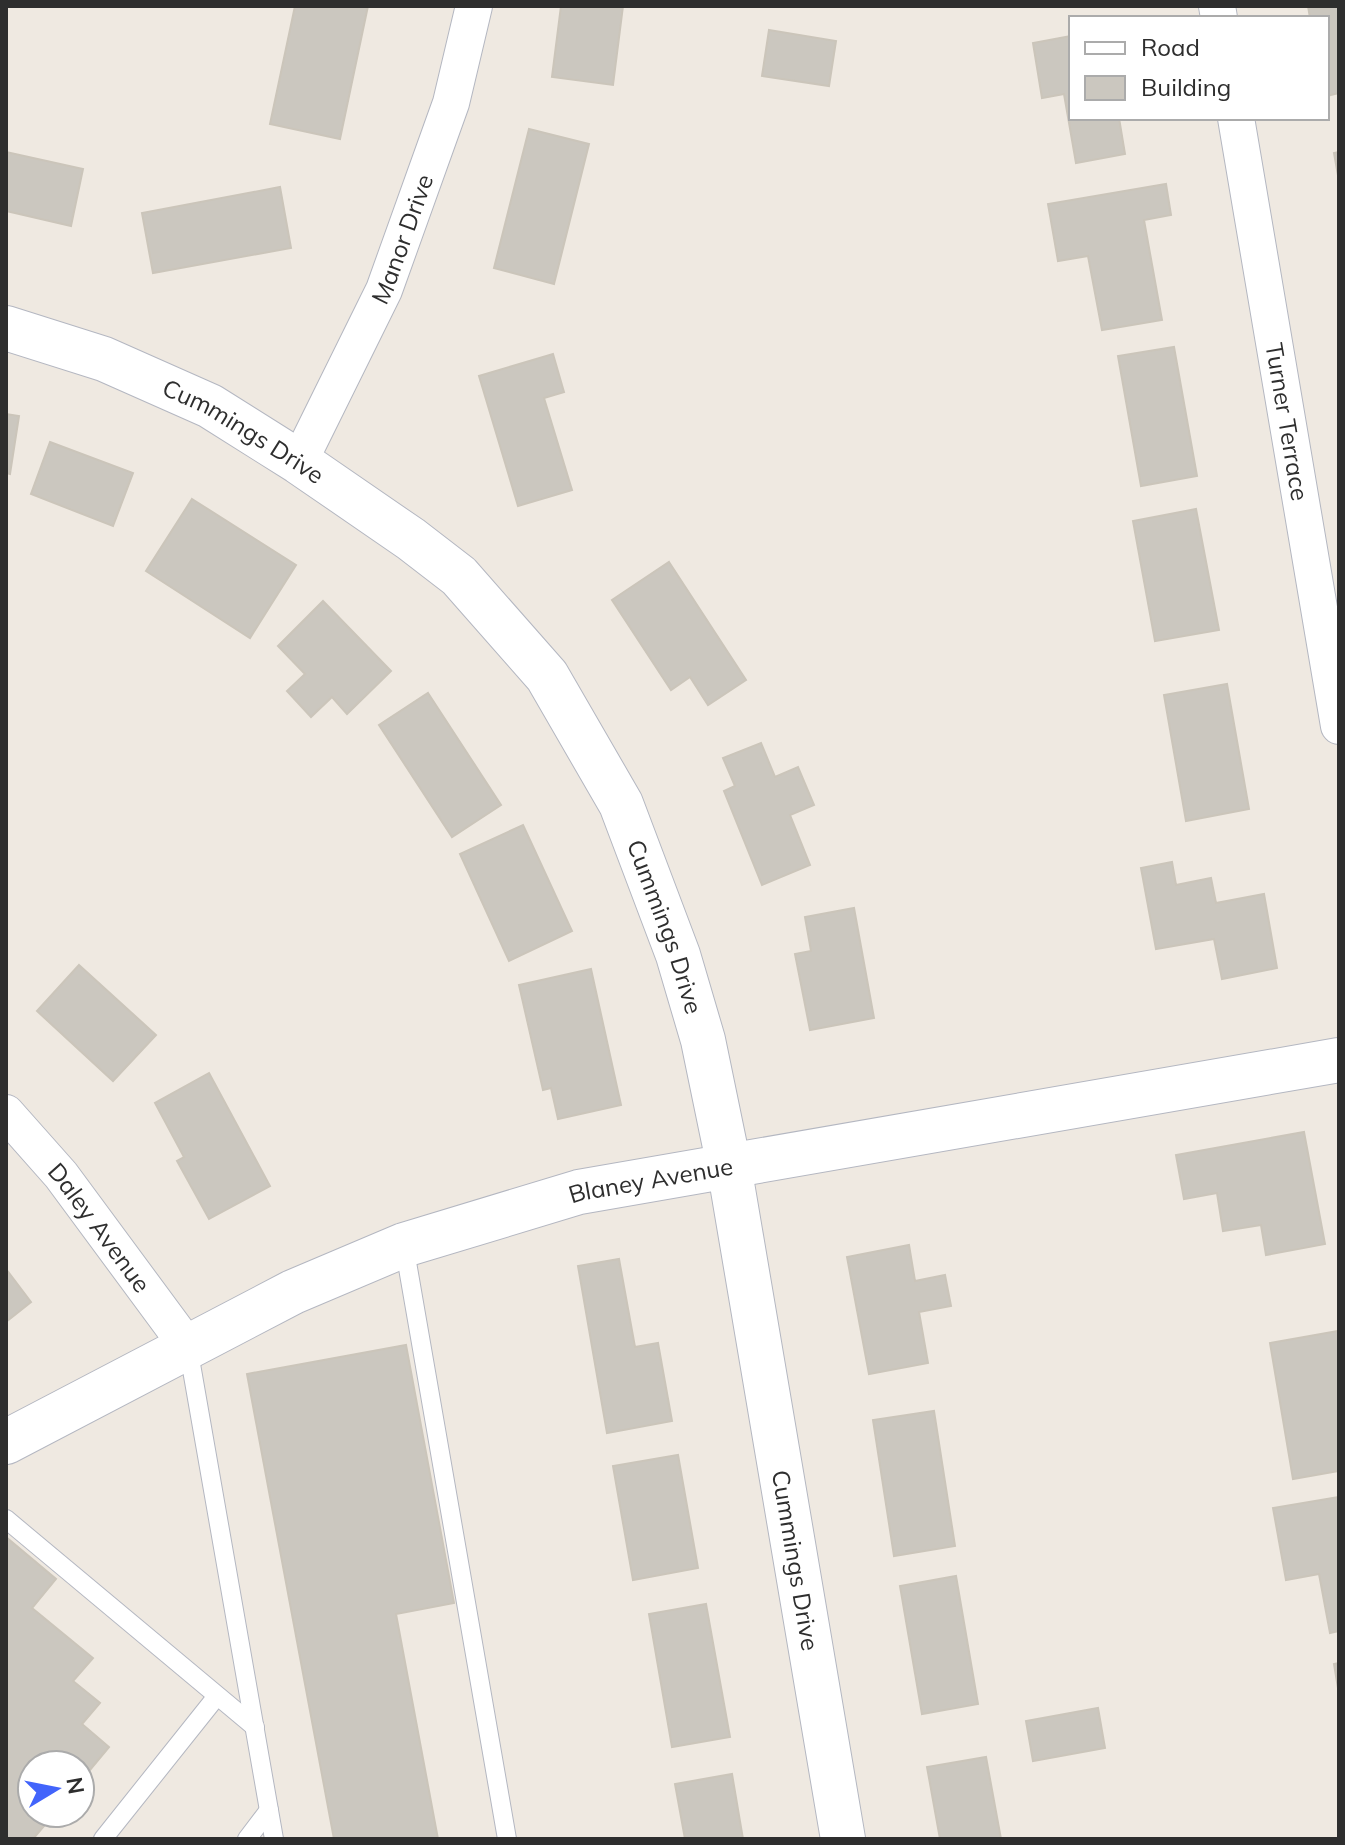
<svg xmlns="http://www.w3.org/2000/svg" width="1345" height="1845" font-family="Mulish,sans-serif">
<style>
.building{fill:#cbc7bf;stroke:#cbc5ba;stroke-width:2}
.lines{fill:none;stroke-linecap:round;stroke-linejoin:round}
.lane-casing{stroke:#b4b7c1;stroke-width:20}
.street-casing{stroke:#b4b7c1;stroke-width:38}
.secondary-casing{stroke:#b4b7c1;stroke-width:46}
.lane{stroke:#fff;stroke-width:18}
.street{stroke:#fff;stroke-width:36}
.secondary{stroke:#fff;stroke-width:44}
.labels{text-anchor:middle;dominant-baseline:central;stroke-width:6;stroke-linejoin:round;paint-order:stroke}
.street-label{font-size:24px;fill:#2e2e2e;stroke:#fff}
</style>
<rect width="100%" height="100%" fill="#efe9e1"/>
<g class="building">
<path d="M295 6H368L340 139 270 124Z"/>
<path d="M561 6H623L613 85 552 77Z"/>
<path d="M1308 6H1339V93L1327 96V18H1310Z"/>
<path d="M769 30 836 41 829 86 762 76Z"/>
<path d="M1071 36V118H1119L1125 154 1076 163 1064 94 1042 98 1033 43Z"/>
<path d="M529 129 589 144 554 284 494 268Z"/>
<path d="M6 152 83 169 71 226 6 211Z"/>
<path d="M1339 152V181L1334 153Z"/>
<path d="M1166 184 1171 215 1144 220 1162 320 1102 330 1088 256 1058 261 1048 204Z"/>
<path d="M280 187 291 248 153 273 142 213Z"/>
<path d="M1174 347 1197 476 1141 486 1118 356Z"/>
<path d="M553 354 564 392 544 398 572 490 518 506 479 376Z"/>
<path d="M6 414 19 416 10 474 6 473Z"/>
<path d="M50 442 133 473 113 526 31 494Z"/>
<path d="M192 499 296 565 250 638 146 571Z"/>
<path d="M1196 509 1219 630 1155 641 1133 521Z"/>
<path d="M669 562 746 680 708 705 690 677 671 690 612 600Z"/>
<path d="M323 601 391 671 347 714 332 697 311 717 287 691 305 674 278 646Z"/>
<path d="M1227 684 1249 809 1186 821 1164 695Z"/>
<path d="M428 693 501 805 452 837 379 725Z"/>
<path d="M761 743 775 777 798 767 814 805 790 815 810 865 762 885 724 791 735 786 723 758Z"/>
<path d="M523 825 572 931 509 961 460 854Z"/>
<path d="M1172 862 1176 885 1211 878 1216 903 1264 894 1277 968 1222 979 1214 939 1156 949 1141 868Z"/>
<path d="M854 908 874 1018 810 1030 795 954 811 951 805 917Z"/>
<path d="M79 965 156 1035 113 1081 37 1011Z"/>
<path d="M591 969 621 1105 558 1119 551 1088 543 1090 519 985Z"/>
<path d="M209 1073 270 1186 209 1219 177 1161 184 1157 155 1103Z"/>
<path d="M1304 1132 1325 1244 1266 1255 1261 1225 1223 1231 1217 1193 1184 1199 1176 1155Z"/>
<path d="M909 1245 915 1281 945 1275 951 1306 919 1312 928 1363 869 1374 847 1257Z"/>
<path d="M619 1259 635 1347 658 1343 672 1421 607 1433 578 1266Z"/>
<path d="M6 1269 31 1302 6 1322Z"/>
<path d="M1338 1331 1339 1471 1293 1479 1270 1343Z"/>
<path d="M406 1345 454 1603 396 1614 438 1839H334L247 1374Z"/>
<path d="M934 1411 955 1546 894 1556 873 1420Z"/>
<path d="M678 1455 698 1568 633 1580 613 1466Z"/>
<path d="M1339 1497V1631L1330 1633 1319 1574 1286 1580 1273 1508Z"/>
<path d="M6 1537 56 1579 32 1608 93 1658 73 1681 100 1703 82 1724 109 1747 80 1782V1765H32V1813H55L33 1839H6Z"/>
<path d="M956 1576 978 1704 922 1714 900 1586Z"/>
<path d="M706 1604 730 1737 672 1747 649 1614Z"/>
<path d="M1339 1663V1694L1334 1664Z"/>
<path d="M1098 1708 1105 1748 1033 1761 1026 1721Z"/>
<path d="M986 1757 1001 1839H940L927 1767Z"/>
<path d="M732 1774 743 1839H685L675 1784Z"/>
</g>
<g class="lines">
<defs>
<g id="lane">
<path d="M404 1245 507 1839"/>
<path d="M188 1347 274 1839"/>
<path d="M6 1519 255 1727"/>
<path d="M103 1839 217 1696"/>
<path d="M247 1839 269 1810"/>
</g>
<g id="street">
<path d="M1217 6 1219 18"/>
<path id="s1" d="M1236 118 1339 726"/>
<path id="s2" d="M299 462 384 290 451 103 474 6"/>
<path id="s3" d="M6 1113 61 1175 188 1347"/>
</g>
<g id="secondary">
<path id="s4" d="M6 328 104 359 210 406 299 462 411 539 459 576 547 676 621 804 678 955 703 1040 729 1166 843 1839"/>
<path id="s5" d="M6 1442 293 1292 404 1245 579 1192 1339 1060"/>
</g>
</defs>
<use href="#lane" class="lane-casing"/>
<use href="#street" class="street-casing"/>
<use href="#secondary" class="secondary-casing"/>
<use href="#lane" class="lane"/>
<use href="#street" class="street"/>
<use href="#secondary" class="secondary"/>
</g>
<g class="labels">
<g class="street-label">
<text stroke="none"><textPath href="#s2" startOffset="246">Manor Drive</textPath></text>
<text stroke="none"><textPath href="#s1" startOffset="308">Turner Terrace</textPath></text>
<text stroke="none"><textPath href="#s4" startOffset="260">Cummings Drive</textPath></text>
<text stroke="none"><textPath href="#s4" startOffset="932">Cummings Drive</textPath></text>
<text stroke="none"><textPath href="#s5" startOffset="700">Blaney Avenue</textPath></text>
<text stroke="none"><textPath href="#s3" startOffset="148">Daley Avenue</textPath></text>
<text stroke="none"><textPath href="#s4" startOffset="1580">Cummings Drive</textPath></text>
</g>
</g>
<rect width="1345" height="1845" fill="none" stroke="#2e2e2e" stroke-width="16"/>
<rect x="1069" y="16" width="260" height="104" fill="#ffffff" stroke="#ababab" stroke-width="2"/>
<rect x="1085" y="42" width="40" height="12" fill="#ffffff" stroke="#ababab" stroke-width="2"/>
<text x="1141" y="56" font-size="24" fill="#2e2e2e">Road</text>
<rect x="1085" y="76" width="40" height="24" fill="#cbc7bf" stroke="#ababab" stroke-width="2"/>
<text x="1141" y="96" font-size="24" fill="#2e2e2e">Building</text>
<g transform="translate(56 1789) rotate(80)"><circle r="38" fill="#ffffff" stroke="#ababab" stroke-width="2"/>
<path d="M0-6L14 30L0 20L-14 30Z" fill="#4264fb"/>
<text y="-12" font-size="22" font-weight="bold" text-anchor="middle" fill="#2e2e2e">N</text>
</g>
</svg>
